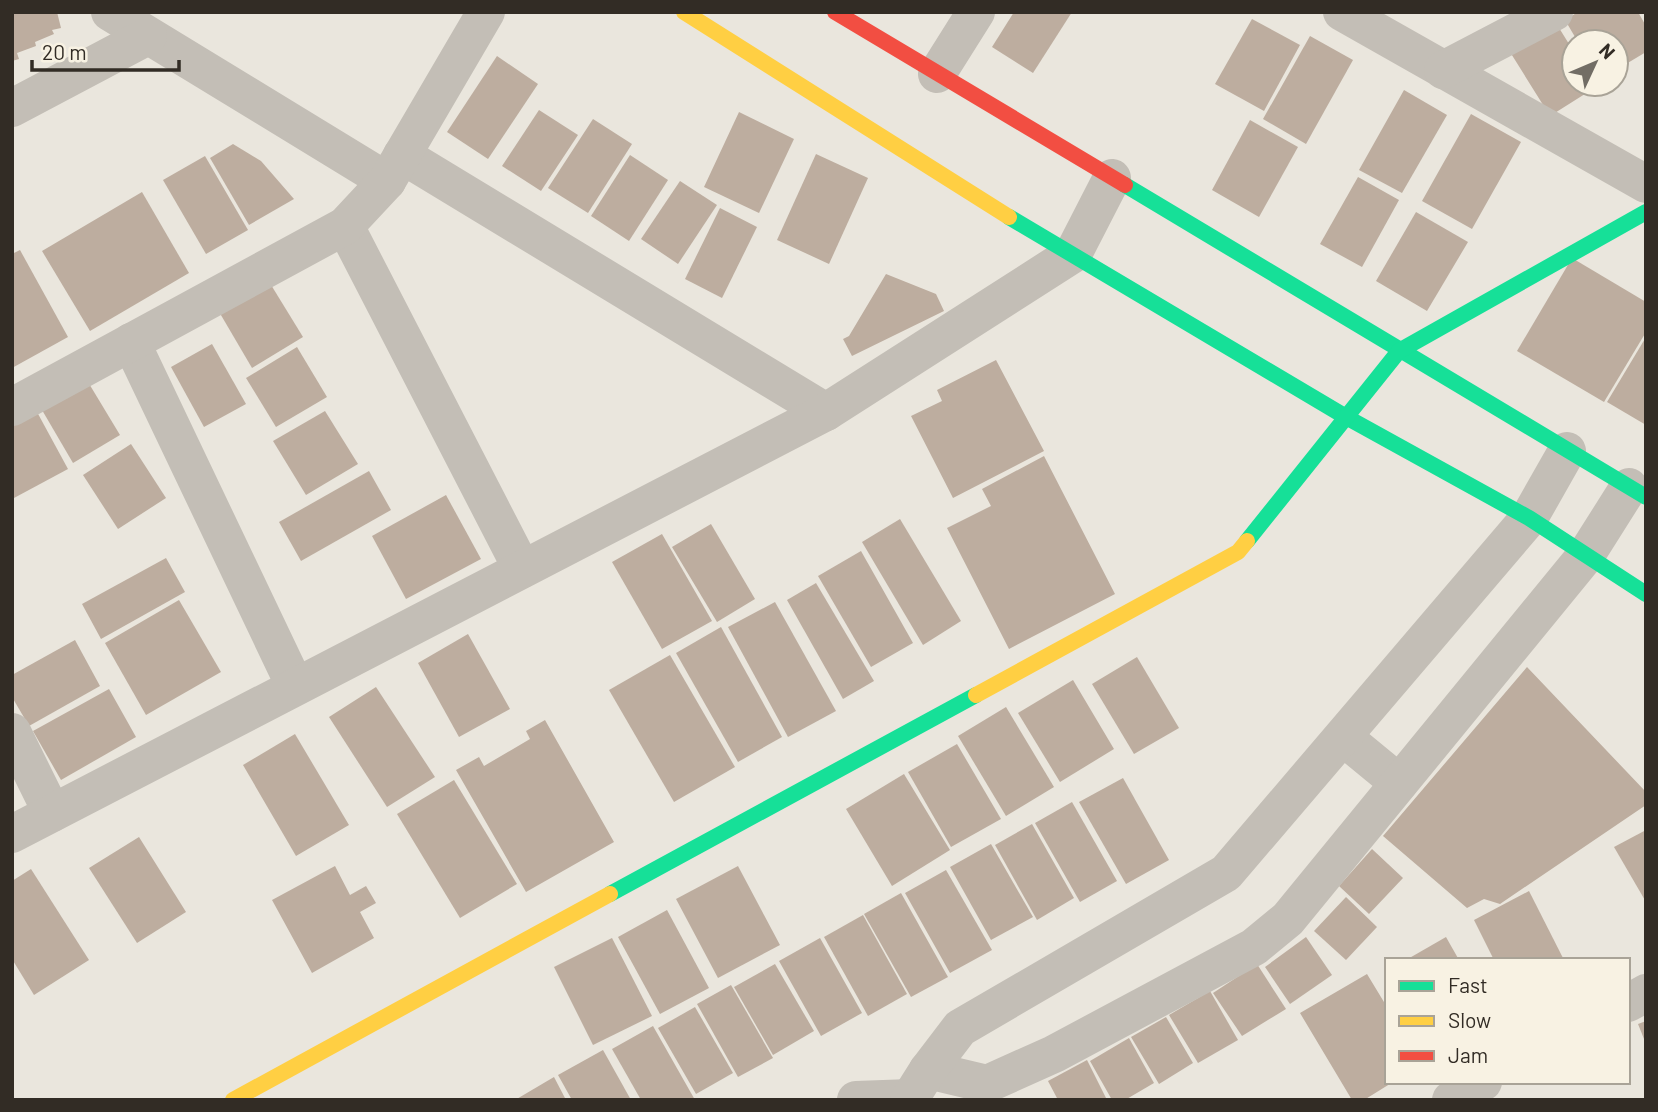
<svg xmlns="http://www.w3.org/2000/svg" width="1658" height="1112" font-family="Barlow,sans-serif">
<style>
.building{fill:#bdad9f}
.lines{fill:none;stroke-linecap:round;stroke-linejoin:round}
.street{stroke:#c3beb6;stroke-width:38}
.fast{stroke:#16e098;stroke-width:16}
.slow{stroke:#ffcf43;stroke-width:16}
.jam{stroke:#f24e42;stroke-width:16}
</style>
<rect width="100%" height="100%" fill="#eae6dd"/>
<g class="building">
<path d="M12 12H57L61 28 52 30 54 34 35 42 36 46 17 53 19 59 12 61Z"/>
<path d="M1014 12H1072L1033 73 992 47Z"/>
<path d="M1578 12H1638L1646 26V52L1616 70V42H1578L1565 20Z"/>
<path d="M1551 15 1574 52V84H1594L1596 87 1550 116 1505 44Z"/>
<path d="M1252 19 1300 45 1264 111 1215 84Z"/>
<path d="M1310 36 1353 60 1306 144 1263 119Z"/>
<path d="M497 56 538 84 488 159 447 132Z"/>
<path d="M1404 90 1447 115 1402 193 1359 170Z"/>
<path d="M539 110 578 135 541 191 502 166Z"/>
<path d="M739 112 794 139 759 213 704 187Z"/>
<path d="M1471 114 1521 142 1472 229 1422 201Z"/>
<path d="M593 119 632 144 588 213 548 188Z"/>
<path d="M1250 120 1298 147 1259 217 1212 190Z"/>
<path d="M233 144 261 161 294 199 249 225 210 158Z"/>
<path d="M816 154 868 178 829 264 777 240Z"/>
<path d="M630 155 668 180 629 241 591 216Z"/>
<path d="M205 156 248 230 206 254 163 180Z"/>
<path d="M1358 177 1399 200 1362 267 1320 244Z"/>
<path d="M680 181 717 205 678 264 641 239Z"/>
<path d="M142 192 189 273 90 331 42 251Z"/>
<path d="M720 208 757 227 722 298 685 279Z"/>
<path d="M1416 212 1468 242 1427 311 1376 281Z"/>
<path d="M20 250 68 337 12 368V254Z"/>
<path d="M1572 258 1646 302V332L1604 402 1517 351Z"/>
<path d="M886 274 936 294 944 311 852 356 843 339 849 336Z"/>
<path d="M268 280 303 337 252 368 218 310Z"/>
<path d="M1646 337V425L1607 402Z"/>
<path d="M212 344 246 404 204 427 171 367Z"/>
<path d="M297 347 327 397 276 427 246 378Z"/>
<path d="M996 360 1044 451 953 498 911 416 942 401 937 390Z"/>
<path d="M88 382 120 435 73 463 42 410Z"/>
<path d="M325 411 358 464 306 495 273 441Z"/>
<path d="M37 412 68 469 14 498 12 494V425Z"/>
<path d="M131 444 166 498 118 529 83 475Z"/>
<path d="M1044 456 1115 594 1009 649 947 528 991 506 982 489Z"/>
<path d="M369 471 391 510 301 561 279 522Z"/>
<path d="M446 495 481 559 406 599 372 536Z"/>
<path d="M900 519 961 621 923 645 862 542Z"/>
<path d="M711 524 755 599 717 622 672 547Z"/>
<path d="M662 534 712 621 662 649 612 562Z"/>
<path d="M861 551 913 643 871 667 818 576Z"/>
<path d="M166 558 185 592 101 639 82 604Z"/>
<path d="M816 583 874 681 843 699 787 600Z"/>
<path d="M179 600 221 672 146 715 105 643Z"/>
<path d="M775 602 836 711 788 737 728 627Z"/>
<path d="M721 627 782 737 738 762 676 653Z"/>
<path d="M468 634 510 709 459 737 418 663Z"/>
<path d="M75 640 100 686 29 726 12 697V675Z"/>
<path d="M670 655 735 767 674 802 609 690Z"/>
<path d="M1137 657 1179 728 1134 754 1092 684Z"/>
<path d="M1527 667 1646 792V805L1500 904 1484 899 1467 908 1383 836Z"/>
<path d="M1073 680 1114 749 1060 782 1018 713Z"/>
<path d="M376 687 435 777 387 807 329 717Z"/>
<path d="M109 689 136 737 61 780 33 731Z"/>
<path d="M1006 707 1054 787 1006 816 958 736Z"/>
<path d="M545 720 614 842 526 892 456 770 479 757 484 766 530 739 526 731Z"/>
<path d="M295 734 349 825 296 856 243 765Z"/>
<path d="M957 744 1001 819 951 847 908 772Z"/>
<path d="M904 774 950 850 892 886 846 809Z"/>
<path d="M1123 778 1169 860 1126 884 1079 802Z"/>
<path d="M454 780 517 884 460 918 397 814Z"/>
<path d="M1072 802 1117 881 1080 902 1035 823Z"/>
<path d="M1032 824 1074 898 1037 920 995 845Z"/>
<path d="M1646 830V902L1614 847Z"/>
<path d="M139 837 186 912 137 943 89 868Z"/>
<path d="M991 844 1033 917 991 940 950 867Z"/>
<path d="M1372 849 1403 878 1369 914 1339 886Z"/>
<path d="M335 866 350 895 366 886 376 903 360 912 374 938 312 973 272 900Z"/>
<path d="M738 866 780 945 718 978 676 899Z"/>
<path d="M31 869 89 960 34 995 12 959V881Z"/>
<path d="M946 870 992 950 950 973 905 893Z"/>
<path d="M1529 891 1564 960H1494L1474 920Z"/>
<path d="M901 893 948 977 911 997 864 914Z"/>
<path d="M1346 897 1377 927 1346 960 1314 931Z"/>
<path d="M667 910 709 988 660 1014 618 937Z"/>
<path d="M863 915 907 994 868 1016 824 937Z"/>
<path d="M1306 937 1332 975 1290 1004 1265 967Z"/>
<path d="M1446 937 1459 960H1406Z"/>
<path d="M612 938 652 1016 593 1045 554 967Z"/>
<path d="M820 938 862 1013 821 1036 779 961Z"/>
<path d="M775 964 814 1031 773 1055 734 987Z"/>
<path d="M1257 964 1286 1009 1242 1036 1213 993Z"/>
<path d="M1367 974 1387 1007V1082H1393L1364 1100H1352L1300 1013Z"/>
<path d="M731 985 773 1058 738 1077 697 1004Z"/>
<path d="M1210 991 1238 1040 1198 1063 1169 1015Z"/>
<path d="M695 1007 733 1073 696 1094 658 1028Z"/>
<path d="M1166 1017 1193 1063 1159 1084 1131 1037Z"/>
<path d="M1646 1021V1044L1638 1024Z"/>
<path d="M653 1026 695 1100H641L612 1049Z"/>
<path d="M1129 1038 1154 1083 1125 1100H1112L1090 1061Z"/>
<path d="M603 1050 631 1100H572L558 1075Z"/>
<path d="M1087 1060 1107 1100H1058L1048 1081Z"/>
<path d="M554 1077 566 1100H515Z"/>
</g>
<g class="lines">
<g class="street">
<path d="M110 12 387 181"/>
<path d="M1342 12 1646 184"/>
<path d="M1443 70 1554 12"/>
<path d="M937 74 976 12"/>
<path d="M12 108 148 36"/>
<path d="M402 155 826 412"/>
<path d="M345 226 522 569"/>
<path d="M131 342 295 686"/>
<path d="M12 407 345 226 387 181 486 12"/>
<path d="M12 732 52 813"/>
<path d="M1343 737 1399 783"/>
<path d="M12 834 826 412 1073 254 1112 178"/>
<path d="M1628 1003 1646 993"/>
<path d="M928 1070 987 1084 1054 1054 1254 947 1288 919 1586 555 1629 487"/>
<path d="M856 1100 911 1098"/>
<path d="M909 1100 928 1070 960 1028 1226 873 1529 518 1567 451"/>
<path d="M1451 1100 1483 1082"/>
</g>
<g class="fast">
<path d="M1125 185 1646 497"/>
<path d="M1009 217 1346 417 1529 518 1646 594"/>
<path d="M1247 541 1399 351 1646 212"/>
<path d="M610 894 976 695"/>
</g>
<g class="slow">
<path d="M684 12 1009 217"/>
<path d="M976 695 1238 552 1247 541"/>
<path d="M233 1100 610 894"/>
</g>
<path class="jam" d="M835 12 1125 185"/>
</g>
<rect width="1658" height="1112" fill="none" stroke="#322c25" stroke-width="28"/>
<rect x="1385" y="958" width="245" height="126" fill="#f8f2e3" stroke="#a9a397" stroke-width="2"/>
<rect x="1399" y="981" width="35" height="10" fill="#16e098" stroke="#a9a397" stroke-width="2"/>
<text x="1448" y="993" font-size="21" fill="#322c25">Fast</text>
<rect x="1399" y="1016" width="35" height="10" fill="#ffcf43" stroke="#a9a397" stroke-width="2"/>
<text x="1448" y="1028" font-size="21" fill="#322c25">Slow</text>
<rect x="1399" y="1051" width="35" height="10" fill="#f24e42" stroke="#a9a397" stroke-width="2"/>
<text x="1448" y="1063" font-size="21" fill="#322c25">Jam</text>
<g transform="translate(1595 63) rotate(46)"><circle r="33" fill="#f8f2e3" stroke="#a9a397" stroke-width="2"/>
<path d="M0-5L12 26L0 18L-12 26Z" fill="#726d65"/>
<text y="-10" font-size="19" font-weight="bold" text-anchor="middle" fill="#322c25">N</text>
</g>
<path d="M32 60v10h147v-10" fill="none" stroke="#322c25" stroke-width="3.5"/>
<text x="42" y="60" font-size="21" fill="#322c25" stroke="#f8f2e3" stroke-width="5" paint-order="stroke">20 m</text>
</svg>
